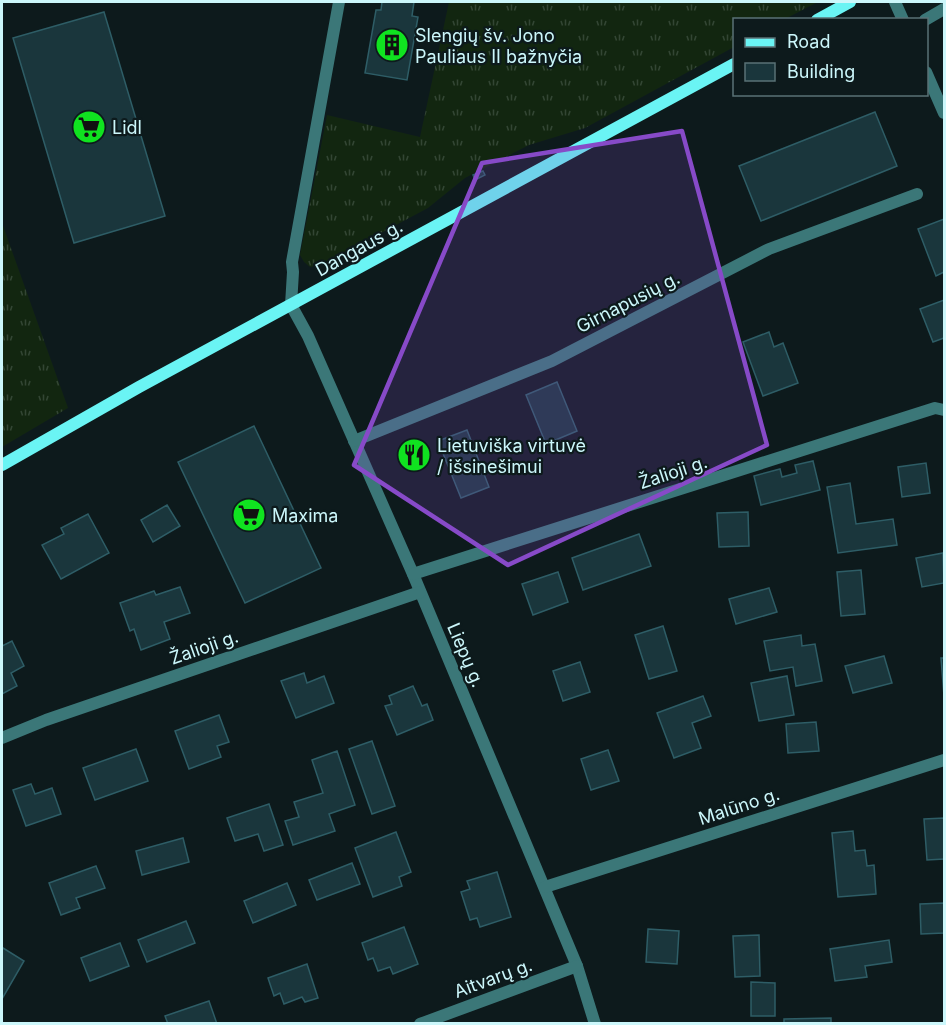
<svg xmlns="http://www.w3.org/2000/svg" width="946" height="1025" font-family="Inter,sans-serif">
<style>
.grass{fill:url(#grass-tufts)}
.building{fill:#1a363c;stroke:#2e5d66;stroke-width:1.5}
.lines{fill:none;stroke-linecap:round;stroke-linejoin:round}
.minor{stroke:#3b7778;stroke-width:12}
.secondary{stroke:#6af4f4;stroke-width:12}
.marked{fill:#874ac8;fill-opacity:0.2;stroke:#874ac8;stroke-width:4.5;stroke-linejoin:round}
.labels{text-anchor:middle;dominant-baseline:central;stroke-width:4.5;stroke-linejoin:round;paint-order:stroke}
.poi-label{font-size:18px;fill:#ccf7fb;stroke:#0d1a1c;text-anchor:start}
.street-label{font-size:18px;fill:#ccf7fb;stroke:#0d1a1c}
</style>
<defs>
<pattern id="grass-tufts" width="24" height="20" patternUnits="userSpaceOnUse" patternTransform="scale(1.5)"><rect width="24" height="20" fill="#122610"/><path d="M3 7l-1-3M5 7V3M7 7l1-3M15 17l-1-3M17 17v-4M19 17l1-3" fill="none" stroke="#334634"/></pattern>
</defs>
<rect width="100%" height="100%" fill="#0d1a1c"/>
<g class="grass">
<path d="M449 2H818L785 19 734 20V47L585 128 529 145 465 178 428 208 321 265 310 267 304 262 300 255 327 115 420 137Z"/>
<path d="M2 223 68 408 2 447Z"/>
</g>
<g class="building">
<path d="M382 2H414L412 16 418 17 407 80 365 73 376 10H381Z"/>
<path d="M104 12 165 216 74 243 13 38Z"/>
<path d="M875 112 897 166 761 221 739 166Z"/>
<path d="M483 171 485 175 475 180 473 175Z"/>
<path d="M944 219V272L936 276 918 229Z"/>
<path d="M944 300V338L933 342 920 309Z"/>
<path d="M769 332 774 347 783 343 798 383 763 396 743 342Z"/>
<path d="M557 382 577 431 546 444 526 395Z"/>
<path d="M254 426 321 568 245 603 178 462Z"/>
<path d="M467 430 489 487 461 498 438 441Z"/>
<path d="M813 461 820 490 761 505 754 476 780 469 782 477 797 473 795 465Z"/>
<path d="M926 463 930 493 902 497 898 467Z"/>
<path d="M850 483 856 524 893 519 897 545 838 553 827 487Z"/>
<path d="M167 505 180 526 153 542 141 520Z"/>
<path d="M748 512 749 546 719 547 717 513Z"/>
<path d="M88 514 109 553 61 579 42 545 64 534 61 528Z"/>
<path d="M639 534 651 566 583 590 572 558Z"/>
<path d="M943 553 944 583 922 587 916 558Z"/>
<path d="M861 570 865 614 841 616 837 572Z"/>
<path d="M558 572 568 602 533 615 522 584Z"/>
<path d="M180 587 190 613 164 622 170 639 141 650 134 629 130 631 120 603 154 591 156 595Z"/>
<path d="M769 588 777 612 736 624 729 599Z"/>
<path d="M663 626 677 671 649 679 635 635Z"/>
<path d="M801 635 802 646 815 644 822 681 796 686 793 667 770 671 764 641Z"/>
<path d="M12 641 24 666 11 673 17 686 2 694V646Z"/>
<path d="M884 656 892 683 853 693 845 666Z"/>
<path d="M941 658H944V696Z"/>
<path d="M580 662 590 692 563 701 553 671Z"/>
<path d="M304 673 307 683 324 676 334 703 296 718 281 681Z"/>
<path d="M787 676 794 715 759 721 751 683Z"/>
<path d="M413 686 422 706 427 704 433 720 397 735 385 706 392 704 389 696Z"/>
<path d="M703 696 711 716 692 723 701 748 674 758 657 713Z"/>
<path d="M219 715 229 742 217 746 221 757 189 769 175 731Z"/>
<path d="M816 722 819 751 788 753 786 724Z"/>
<path d="M372 741 395 806 372 814 349 749Z"/>
<path d="M136 749 148 781 95 800 83 768Z"/>
<path d="M608 750 619 781 591 790 581 759Z"/>
<path d="M337 751 355 805 329 814 335 831 293 845 285 821 299 817 294 802 323 793 312 760Z"/>
<path d="M31 784 35 794 52 788 61 814 26 826 13 790Z"/>
<path d="M269 804 283 845 264 851 258 834 235 841 227 818Z"/>
<path d="M944 818V859L927 860 924 819Z"/>
<path d="M853 831 855 851 865 850 867 866 874 865 876 894 838 897 832 833Z"/>
<path d="M396 832 411 872 399 877 402 886 373 897 355 848Z"/>
<path d="M183 838 189 862 142 875 136 851Z"/>
<path d="M352 863 360 884 317 900 309 880Z"/>
<path d="M96 866 105 888 76 898 80 908 61 915 49 883Z"/>
<path d="M497 872 511 917 480 927 477 918 470 920 461 892 470 889 467 881Z"/>
<path d="M287 883 296 905 253 923 244 901Z"/>
<path d="M944 903V933L921 934 920 904Z"/>
<path d="M186 921 195 943 147 962 138 940Z"/>
<path d="M404 927 418 964 393 974 390 967 378 971 373 958 368 960 362 943Z"/>
<path d="M648 929 679 931 677 964 646 962Z"/>
<path d="M759 935 760 976 735 977 733 936Z"/>
<path d="M889 940 892 962 865 966 867 977 835 981 830 949Z"/>
<path d="M120 943 129 966 90 981 81 958Z"/>
<path d="M3 948 24 961 2 999V950Z"/>
<path d="M307 964 318 998 305 1002 302 997 284 1004 280 993 274 996 268 978Z"/>
<path d="M751 982 775 983V1016H751Z"/>
<path d="M209 1001 217 1024H168L165 1016Z"/>
<path d="M831 1018V1024H784V1019Z"/>
</g>
<g class="lines">
<g class="minor">
<path d="M339 2 292 262 293 272 291 305 308 336 413 574 577 966 595 1024"/>
<path d="M895 2 903 20"/>
<path d="M925 20 944 9"/>
<path d="M926 72 944 113"/>
<path d="M354 441 552 361 769 249 917 194"/>
<path d="M413 574 935 408 944 410"/>
<path d="M2 738 46 720 420 592"/>
<path d="M545 887 944 760"/>
<path d="M420 1024 577 966"/>
</g>
<g class="secondary">
<path d="M817 20 850 2"/>
<path d="M2 465 139 387 734 64"/>
</g>
</g>
<path class="marked" d="M682 131 767 445 508 565 354 465 482 163Z"/>
<defs>
<symbol id="building-disc" viewBox="-11 -11 22 22"><circle r="9.5" fill="#10e320" stroke="#0d1a1c"/><path d="M-4-6H4V6H1V3H-1V6H-4ZM-2.5-4.3h1.7v1.8h-1.7ZM.8-4.3h1.7v1.8H.8ZM-2.5-1h1.7V.8h-1.7ZM.8-1h1.7V.8H.8Z" fill="#111"/></symbol>
<symbol id="supermarket-disc" viewBox="-11 -11 22 22"><circle r="9.5" fill="#10e320" stroke="#0d1a1c"/><path d="M-6-5.5h2.5l.6 2H6L4.5 2H-2.5L-4.4-4H-6ZM-1.5 3.2a1.3 1.3 0 1 0 .1 0ZM3 3.2a1.3 1.3 0 1 0 .1 0Z" fill="#111"/></symbol>
<symbol id="restaurant-disc" viewBox="-11 -11 22 22"><circle r="9.5" fill="#10e320" stroke="#0d1a1c"/><path d="M-5-6h1v4h1v-4h1v4h1v-4h1v5L-1.5 .5V6h-2V.5L-5-1ZM5-6V6H3V1.5H1.5Q1.5-4 5-6Z" fill="#111"/></symbol>
</defs>
<g fill-rule="evenodd">
<use href="#building-disc" x="373" y="26" width="38" height="38"/>
<use href="#supermarket-disc" x="70" y="108" width="38" height="38"/>
<use href="#restaurant-disc" x="395" y="436" width="38" height="38"/>
<use href="#supermarket-disc" x="230" y="496" width="38" height="38"/>
</g>
<g class="labels">
<g class="poi-label">
<text x="415" y="35">Slengių šv. Jono<tspan x="415" dy="21">Pauliaus II bažnyčia</tspan></text>
<text x="112" y="127">Lidl</text>
<text x="437" y="445">Lietuviška virtuvė<tspan x="437" dy="21">/ išsinešimui</tspan></text>
<text x="272" y="515">Maxima</text>
</g>
<g class="street-label">
<text transform="translate(359 248) rotate(-29)">Dangaus g.</text>
<text transform="translate(628 302) rotate(-27)">Girnapusių g.</text>
<text transform="translate(673 472) rotate(-18)">Žalioji g.</text>
<text transform="translate(204 647) rotate(-19)">Žalioji g.</text>
<text transform="translate(466 655) rotate(67)">Liepų g.</text>
<text transform="translate(739 806) rotate(-18)">Malūno g.</text>
<text transform="translate(493 978) rotate(-20)">Aitvarų g.</text>
</g>
</g>
<rect width="946" height="1025" fill="none" stroke="#ccf7fb" stroke-width="6"/>
<rect x="733" y="18" width="195" height="78" fill="#0d1a1c" stroke="#597275" stroke-width="1.5"/>
<rect x="745" y="38" width="30" height="9" fill="#6af4f4" stroke="#597275" stroke-width="1.5"/>
<text x="787" y="48" font-size="18" fill="#ccf7fb">Road</text>
<rect x="745" y="63" width="30" height="18" fill="#1a363c" stroke="#597275" stroke-width="1.5"/>
<text x="787" y="78" font-size="18" fill="#ccf7fb">Building</text>
</svg>
